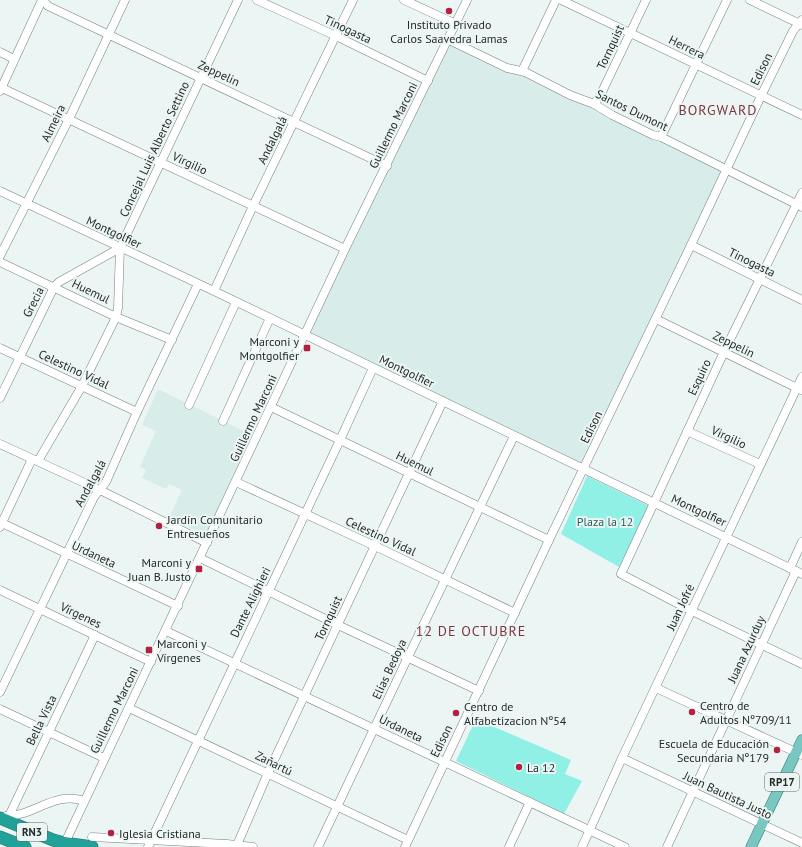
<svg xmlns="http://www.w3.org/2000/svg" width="802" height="847" font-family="'PT Sans',sans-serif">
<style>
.built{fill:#d8ecea}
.green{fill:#90f0e6}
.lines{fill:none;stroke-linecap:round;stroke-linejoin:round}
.minor-casing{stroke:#767f7e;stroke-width:9}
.major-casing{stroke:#237770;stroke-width:11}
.highway-casing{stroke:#237770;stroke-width:13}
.minor{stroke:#fff;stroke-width:8}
.major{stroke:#7ac7c1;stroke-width:10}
.highway{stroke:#21a197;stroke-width:12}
.poi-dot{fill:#b22042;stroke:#ebf6f4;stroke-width:1.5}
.labels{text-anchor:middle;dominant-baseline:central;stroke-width:4;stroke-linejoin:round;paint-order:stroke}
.shield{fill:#ebf6f4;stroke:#616766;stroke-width:1}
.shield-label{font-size:11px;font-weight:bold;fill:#262a29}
.poi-label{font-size:12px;fill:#262a29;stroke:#ebf6f4;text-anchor:start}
.street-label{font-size:12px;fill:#262a29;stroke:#ebf6f4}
.park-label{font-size:12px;fill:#2a5e59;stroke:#ebf6f4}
.quarter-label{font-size:14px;letter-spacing:1px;fill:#7d353e;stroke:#ebf6f4}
</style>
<rect width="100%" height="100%" fill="#ebf6f4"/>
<g class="built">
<path d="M449 40 726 170 584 469 305 335Z"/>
<path d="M158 389 254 436 208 533 205 535 169 518 182 490 169 484 166 489 142 478 146 470 140 467 156 431 142 425Z"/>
</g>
<g class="green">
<path d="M587 476 649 506 619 567 561 534Z"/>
<path d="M476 719 571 760 565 774 582 781 564 814 456 761Z"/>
</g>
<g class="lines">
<defs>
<g id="minor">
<path d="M43 0 48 6 387 166"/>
<path d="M257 0 336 36 428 81"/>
<path d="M404 0 456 24"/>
<path d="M561 0 802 115"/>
<path d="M750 0 802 25"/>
<path d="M449 40 507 68 525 72 570 95 594 104 612 115 653 135 661 137 802 207"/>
<path d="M0 52 14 59"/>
<path d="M522 71 556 0"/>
<path d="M2 88 345 249"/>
<path d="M0 91 42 0"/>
<path d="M594 104 600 96 646 0"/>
<path d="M661 137 727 0"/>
<path d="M0 191 214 291 802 574"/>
<path d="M802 193 724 352 621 574 692 611 802 664"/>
<path d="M691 245 802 300"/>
<path d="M0 256 69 119 125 0"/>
<path d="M0 262 116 317 172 340"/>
<path d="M214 291 253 206 353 0"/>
<path d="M656 319 801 390"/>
<path d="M0 348 137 412"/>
<path d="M0 398 54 287 59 282 120 248"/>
<path d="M189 405 236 302"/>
<path d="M271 407 549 540"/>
<path d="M223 421 270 318"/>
<path d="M687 431 760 464"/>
<path d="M0 444 100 490 207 543"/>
<path d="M38 461 82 386 116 317 118 308 120 248 238 0"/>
<path d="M236 482 375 546 515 613"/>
<path d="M0 522 178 606"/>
<path d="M0 527 32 459"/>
<path d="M200 558 338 625 479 691"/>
<path d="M790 568 802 542"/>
<path d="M0 590 151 662"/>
<path d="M166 631 625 847"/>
<path d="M656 688 802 755"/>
<path d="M0 692 94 497 106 482 137 412 198 284"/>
<path d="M129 708 408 840"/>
<path d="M0 709 104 758"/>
<path d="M622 758 802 843"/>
<path d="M6 816C32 817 56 790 84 801"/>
<path d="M9 816 95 635"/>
<path d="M92 837 227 844 253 847"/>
<path d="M237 845 268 773 443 401"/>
<path d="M63 847 345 249 467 0"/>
<path d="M148 847 340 440 373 368"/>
<path d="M318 847 408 657 514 436"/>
<path d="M405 847 549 540 691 245 761 96 793 31 802 20"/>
<path d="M509 847 530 802"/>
<path d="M582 847 622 758 802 377"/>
<path d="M667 847 796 571"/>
</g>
<path id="major" d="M751 847 802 740"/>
<g id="highway">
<path d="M0 818 53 840 64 843 92 847"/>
<path d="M0 837 25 847"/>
</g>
</defs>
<use href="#minor" class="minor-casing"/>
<use href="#major" class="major-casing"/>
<use href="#highway" class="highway-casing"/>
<use href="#minor" class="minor"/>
<use href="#major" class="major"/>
<use href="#highway" class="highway"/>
</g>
<g class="poi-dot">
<circle cx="449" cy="11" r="4"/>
<rect x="303" y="344" width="8" height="8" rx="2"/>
<circle cx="159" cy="526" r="4"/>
<rect x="195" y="565" width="8" height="8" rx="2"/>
<rect x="145" y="646" width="8" height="8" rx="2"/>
<circle cx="692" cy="712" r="4"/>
<circle cx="456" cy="713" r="4"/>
<circle cx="777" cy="750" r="4"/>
<circle cx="519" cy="767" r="4"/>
<circle cx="111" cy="833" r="4"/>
</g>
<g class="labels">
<g class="shield">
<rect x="765" y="773" width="34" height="18" rx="3"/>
<rect x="17" y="823" width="30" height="18" rx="3"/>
</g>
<g class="shield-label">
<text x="782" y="782">RP17</text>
<text x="32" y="832">RN3</text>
</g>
<g class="poi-label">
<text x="449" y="24" text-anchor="middle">Instituto Privado<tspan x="449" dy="14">Carlos Saavedra Lamas</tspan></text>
<text x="299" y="341" text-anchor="end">Marconi y<tspan x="299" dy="14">Montgolfier</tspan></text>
<text x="167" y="519">Jardín Comunitario<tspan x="167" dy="14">Entresueños</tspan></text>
<text x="191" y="562" text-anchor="end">Marconi y<tspan x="191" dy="14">Juan B. Justo</tspan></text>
<text x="157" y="643">Marconi y<tspan x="157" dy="14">Vírgenes</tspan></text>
<text x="700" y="705">Centro de<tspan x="700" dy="14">Adultos Nº709/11</tspan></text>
<text x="464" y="706">Centro de<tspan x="464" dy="14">Alfabetizacion Nº54</tspan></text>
<text x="769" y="743" text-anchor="end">Escuela de Educación<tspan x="769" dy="14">Secundaria Nº179</tspan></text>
<text x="527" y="767">La 12</text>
<text x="119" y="833">Iglesia Cristiana</text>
</g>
<g class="street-label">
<text transform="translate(348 29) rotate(25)">Tinogasta</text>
<text transform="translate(610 47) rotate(-65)">Tornquist</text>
<text transform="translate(687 47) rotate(26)">Herrera</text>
<text transform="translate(761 69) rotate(-64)">Edison</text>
<text transform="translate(219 73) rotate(25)">Zeppelin</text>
<text transform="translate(632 110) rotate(26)">Santos Dumont</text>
<text transform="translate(53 123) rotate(-64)">Almeira</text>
<text transform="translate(393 125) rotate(-64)">Guillermo Marconi</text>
<text transform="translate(272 140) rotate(-64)">Andalgalá</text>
<text transform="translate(154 149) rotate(-65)">Concejal Luis Alberto Settino</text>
<text transform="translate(190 163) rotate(25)">Virgilio</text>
<text transform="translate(114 232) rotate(25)">Montgolfier</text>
<text transform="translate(752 262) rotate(26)">Tinogasta</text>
<text transform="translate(91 291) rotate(26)">Huemul</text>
<text transform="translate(33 302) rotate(-63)">Grecia</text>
<text transform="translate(734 344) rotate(26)">Zeppelin</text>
<text transform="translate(74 369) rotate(25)">Celestino Vidal</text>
<text transform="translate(407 371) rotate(26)">Montgolfier</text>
<text transform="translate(699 377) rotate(-65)">Esquiro</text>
<text transform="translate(253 418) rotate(-65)">Guillermo Marconi</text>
<text transform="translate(591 427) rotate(-64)">Edison</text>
<text transform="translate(729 437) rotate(25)">Virgilio</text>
<text transform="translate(415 463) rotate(26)">Huemul</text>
<text transform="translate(90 483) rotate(-61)">Andalgalá</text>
<text transform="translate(699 510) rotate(25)">Montgolfier</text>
<text transform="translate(381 536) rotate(25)">Celestino Vidal</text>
<text transform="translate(94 554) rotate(25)">Urdaneta</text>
<text transform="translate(250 602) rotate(-64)">Dante Alighieri</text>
<text transform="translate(680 607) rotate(-65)">Juan Jofré</text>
<text transform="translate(81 615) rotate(25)">Vírgenes</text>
<text transform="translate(328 618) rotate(-65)">Tornquist</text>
<text transform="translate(746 649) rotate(-65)">Juana Azurduy</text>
<text transform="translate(389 669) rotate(-65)">Elías Bedoya</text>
<text transform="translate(114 710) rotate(-64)">Guillermo Marconi</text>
<text transform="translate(41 720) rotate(-64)">Bella Vista</text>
<text transform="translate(401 728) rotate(26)">Urdaneta</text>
<text transform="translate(441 741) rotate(-64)">Edison</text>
<text transform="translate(274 763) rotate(26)">Zañartú</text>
<text transform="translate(728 795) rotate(25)">Juan Bautista Justo</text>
</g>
<g class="park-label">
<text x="605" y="521">Plaza la 12</text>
</g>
<g class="quarter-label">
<text x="718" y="110">BORGWARD</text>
<text x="471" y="631">12 DE OCTUBRE</text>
</g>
</g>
</svg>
